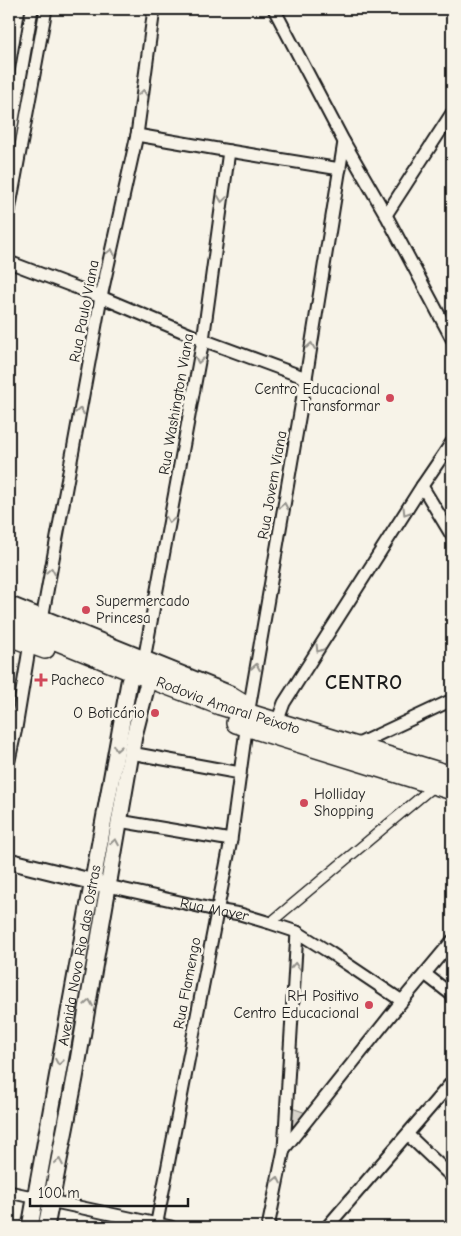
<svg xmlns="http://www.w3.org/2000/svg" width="461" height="1236" font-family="'Comic Neue',sans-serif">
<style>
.green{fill:#d7d3cb;stroke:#7a7874}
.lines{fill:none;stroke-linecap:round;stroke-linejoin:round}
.pedestrian-casing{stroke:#1c1c1c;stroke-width:12}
.minor-casing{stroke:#1c1c1c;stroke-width:15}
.tertiary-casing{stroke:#1c1c1c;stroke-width:19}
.secondary-casing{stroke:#1c1c1c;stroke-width:20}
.trunk-casing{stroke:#1c1c1c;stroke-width:22}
.pedestrian{stroke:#f7f3e8;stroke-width:9}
.minor{stroke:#f7f3e8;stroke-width:11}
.tertiary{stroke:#f7f3e8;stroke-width:15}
.secondary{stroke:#f7f3e8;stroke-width:16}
.trunk{stroke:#f7f3e8;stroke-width:19}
.oneway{stroke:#94928c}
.poi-dot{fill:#d1495b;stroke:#f7f3e8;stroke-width:2}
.labels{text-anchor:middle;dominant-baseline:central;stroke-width:5;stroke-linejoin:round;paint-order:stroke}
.street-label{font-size:15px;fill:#1c1c1c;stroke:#f7f3e8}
.poi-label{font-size:15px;fill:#1c1c1c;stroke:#f7f3e8;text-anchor:end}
.district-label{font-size:20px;font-weight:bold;letter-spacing:1px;fill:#1c1c1c;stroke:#f7f3e8}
</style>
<rect width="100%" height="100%" fill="#f7f3e8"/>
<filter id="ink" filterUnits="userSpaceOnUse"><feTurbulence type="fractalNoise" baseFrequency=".02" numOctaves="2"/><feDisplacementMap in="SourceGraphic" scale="10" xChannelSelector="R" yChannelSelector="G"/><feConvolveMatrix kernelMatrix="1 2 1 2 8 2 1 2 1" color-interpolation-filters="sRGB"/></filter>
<g filter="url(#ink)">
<path class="green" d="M292 1108 306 1113 292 1129Z"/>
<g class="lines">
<defs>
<path id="pedestrian" d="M270 923 435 785"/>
<g id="minor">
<path d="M274 9 344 142 386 215 452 339"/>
<path d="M137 135 229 151 340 169"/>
<path d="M9 143 32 9"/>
<path d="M9 211 46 9"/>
<path d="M386 215 452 113"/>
<path d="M9 262 101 297 203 340 306 378"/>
<path d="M422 486 452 536"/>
<path d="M42 619 101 297 137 135 154 9"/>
<path d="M144 660 203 340 229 151"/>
<path d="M280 727V714L284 703 422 486 452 442"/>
<path d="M354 746 452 700"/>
<path d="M131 753 240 773"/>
<path d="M9 760 16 728 30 643"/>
<path d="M119 821 231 840"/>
<path id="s1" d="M108 886 216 910 240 914 270 923 297 932 329 952 402 1001"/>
<path d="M425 974 452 995"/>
<path d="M408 1135 452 1177"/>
<path d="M284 1149 402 1001 452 941"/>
<path d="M9 1192 171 1227"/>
<path d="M156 1227 231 840 248 715 306 378 344 142"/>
<path d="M268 1227 284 1149 297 932"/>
<path d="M327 1227 452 1082"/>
</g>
<g id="tertiary">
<path d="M9 861 102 884"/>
<path id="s2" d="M30 1227 129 682"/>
<path d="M46 1227 75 1078 134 736 146 689"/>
</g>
<path id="secondary" d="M9 605 229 694 242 702 248 715"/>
<g id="trunk">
<path id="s3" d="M9 621 144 676 220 705 452 776"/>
<path d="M9 636 45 649"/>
<path d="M236 723 452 790"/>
</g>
</defs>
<use href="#pedestrian" class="pedestrian-casing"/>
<use href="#minor" class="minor-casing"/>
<use href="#tertiary" class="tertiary-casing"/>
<use href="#secondary" class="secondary-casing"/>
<use href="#trunk" class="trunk-casing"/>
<use href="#pedestrian" class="pedestrian"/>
<use href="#minor" class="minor"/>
<use href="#tertiary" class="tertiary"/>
<use href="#secondary" class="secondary"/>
<use href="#trunk" class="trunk"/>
</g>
<defs><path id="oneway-chevron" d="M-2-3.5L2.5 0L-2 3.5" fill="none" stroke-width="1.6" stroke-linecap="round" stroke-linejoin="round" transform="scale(1.25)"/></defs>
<g class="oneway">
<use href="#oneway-chevron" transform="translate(143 93) rotate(-82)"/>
<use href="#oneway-chevron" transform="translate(222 199) rotate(98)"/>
<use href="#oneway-chevron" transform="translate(111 252) rotate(-77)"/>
<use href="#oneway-chevron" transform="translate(311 346) rotate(-81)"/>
<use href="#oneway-chevron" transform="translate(199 360) rotate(100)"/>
<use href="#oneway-chevron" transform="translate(80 411) rotate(-80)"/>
<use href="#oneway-chevron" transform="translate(284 506) rotate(-80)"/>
<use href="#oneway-chevron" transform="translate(406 512) rotate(122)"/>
<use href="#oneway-chevron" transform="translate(170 520) rotate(100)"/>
<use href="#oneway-chevron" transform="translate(51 571) rotate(-80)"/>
<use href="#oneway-chevron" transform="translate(319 649) rotate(122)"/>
<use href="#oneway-chevron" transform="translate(256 667) rotate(-80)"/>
<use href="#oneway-chevron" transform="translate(117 748) rotate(100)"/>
<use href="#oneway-chevron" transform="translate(115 842) rotate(-80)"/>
<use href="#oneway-chevron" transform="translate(295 966) rotate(-87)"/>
<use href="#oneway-chevron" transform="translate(89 1003) rotate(-80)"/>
<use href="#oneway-chevron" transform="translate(59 1062) rotate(100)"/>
<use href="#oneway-chevron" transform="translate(59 1162) rotate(-79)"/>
<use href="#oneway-chevron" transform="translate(277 1180) rotate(-78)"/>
</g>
</g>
<g class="poi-dot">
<circle cx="390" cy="398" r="5"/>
<circle cx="86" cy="610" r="5"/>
<path d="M38.5 672.5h5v5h5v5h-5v5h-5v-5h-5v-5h5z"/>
<circle cx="155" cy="713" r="5"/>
<circle cx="304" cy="803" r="5"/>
<circle cx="369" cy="1005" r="5"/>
</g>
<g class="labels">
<g class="street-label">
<text transform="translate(84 311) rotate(-79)">Rua Paulo Viana</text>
<text transform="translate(176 404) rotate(-80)">Rua Washington Viana</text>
<text transform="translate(272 485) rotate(-80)">Rua Jovem Viana</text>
<text stroke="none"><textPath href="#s3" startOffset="235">Rodovia Amaral Peixoto</textPath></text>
<text stroke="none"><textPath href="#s1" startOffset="109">Rua Mayer</textPath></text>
<text stroke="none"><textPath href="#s2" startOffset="276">Avenida Novo Rio das Ostras</textPath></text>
<text transform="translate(187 983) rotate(-79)">Rua Flamengo</text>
</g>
<g class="poi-label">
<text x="380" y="389">Centro Educacional<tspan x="380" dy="17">Transformar</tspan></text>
<text x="96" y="601" text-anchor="start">Supermercado<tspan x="96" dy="17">Princesa</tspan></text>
<text x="51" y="680" text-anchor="start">Pacheco</text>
<text x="145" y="713">O Boticário</text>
<text x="314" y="794" text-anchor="start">Holliday<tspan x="314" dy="17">Shopping</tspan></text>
<text x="359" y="996">RH Positivo<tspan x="359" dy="17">Centro Educacional</tspan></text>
</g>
<g class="district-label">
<text x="364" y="682">CENTRO</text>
</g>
</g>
<rect width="461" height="1236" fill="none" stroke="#f7f3e8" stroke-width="30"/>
<rect x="15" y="15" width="431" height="1206" fill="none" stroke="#1c1c1c" stroke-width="2" filter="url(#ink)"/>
<path d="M30 1198v8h158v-8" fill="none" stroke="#1c1c1c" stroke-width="2.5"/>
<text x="38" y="1198" font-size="15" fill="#1c1c1c" stroke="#f7f3e8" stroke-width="4" paint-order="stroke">100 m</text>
</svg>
